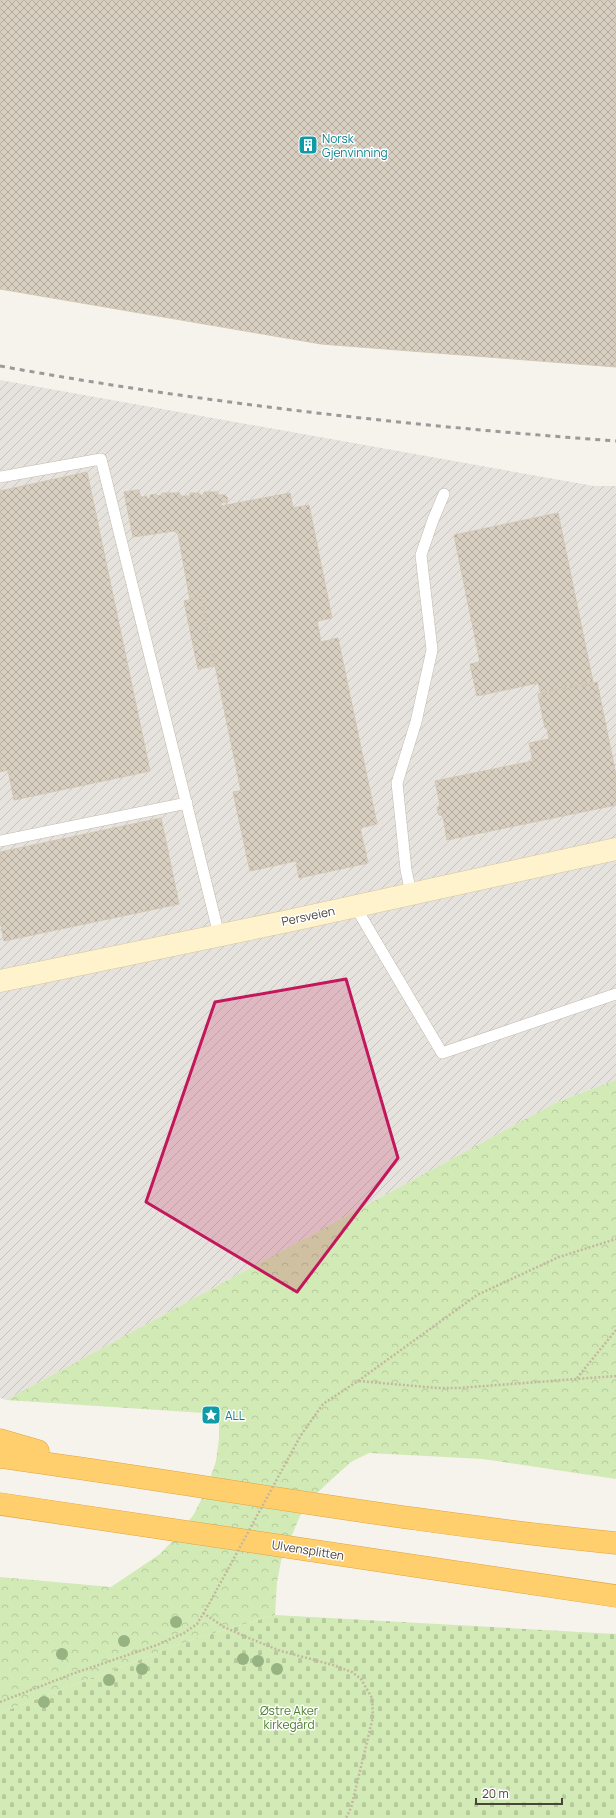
<svg xmlns="http://www.w3.org/2000/svg" width="616" height="1818" font-family="Manrope,sans-serif">
<style>
.industrial{fill:url(#industrial-furrows)}
.cemetery{fill:url(#cemetery-stones)}
.park{fill:url(#park-crowns)}
.building{fill:url(#building-cross-hatch);stroke:#d3c7b4}
.lines{fill:none;stroke-linecap:round;stroke-linejoin:round}
.lane-casing{stroke:#c2bbae;stroke-width:12}
.secondary-casing{stroke:#d6c79b;stroke-width:23}
.highway-casing{stroke:#e0a43c;stroke-width:23}
.path{stroke:#c4b79f;stroke-width:2.5;stroke-dasharray:2 2;stroke-linecap:butt}
.lane{stroke:#fff;stroke-width:11}
.secondary{stroke:#fff3cd;stroke-width:22}
.highway{stroke:#ffcf6e;stroke-width:22}
.rail{stroke:#9a9a9a;stroke-width:3;stroke-dasharray:5 5;stroke-linecap:butt}
.path-bridge{stroke:#c4b79f;stroke-width:2.5;stroke-dasharray:2 2;stroke-linecap:butt}
.tree{fill:#97b381}
.marked{fill:#c2185b;fill-opacity:0.2;stroke:#c2185b;stroke-width:3;stroke-linejoin:round}
.labels{text-anchor:middle;dominant-baseline:central;stroke-width:3;stroke-linejoin:round;paint-order:stroke}
.culture-label{font-size:12px;fill:#0d838f;stroke:#fff;text-anchor:start}
.street-label{font-size:12px;fill:#4b4439;stroke:#fff}
.park-label{font-size:12px;fill:#4a7f2a;stroke:#fff}
</style>
<defs>
<pattern id="industrial-furrows" width="10" height="10" patternUnits="userSpaceOnUse"><rect width="10" height="10" fill="#e6e2dd"/><path d="M-1 1l2-2M0 10L10 0M9 11l2-2" fill="none" stroke="#c7c3be"/></pattern>
<pattern id="cemetery-stones" width="16" height="16" patternUnits="userSpaceOnUse"><rect width="16" height="16" fill="#d2eab5"/><path d="M2 7V4a2 2 0 0 1 4 0v3zM10 15v-3a2 2 0 0 1 4 0v3z" fill="#b6ca9c"/></pattern>
<pattern id="park-crowns" width="20" height="18" patternUnits="userSpaceOnUse"><rect width="20" height="18" fill="#d2eab5"/><path d="M2 6a3 3 0 1 1 6 0M12 15a3 3 0 1 1 6 0" fill="none" stroke="#b6ca9c"/></pattern>
<pattern id="building-cross-hatch" width="8" height="8" patternUnits="userSpaceOnUse"><rect width="8" height="8" fill="#d8cfc1"/><path d="M0 0l8 8M0 8l8-8" fill="none" stroke="#b1aa9e"/></pattern>
</defs>
<rect width="100%" height="100%" fill="#f6f3ec"/>
<path class="industrial" d="M0 380 594 486H616V1080L557 1102 6 1400 0 1398Z"/>
<path class="cemetery" d="M275 1615 616 1634V1818H0V1713L191 1640Z"/>
<path class="park" d="M616 1080V1479L483 1459 369 1453 351 1462 332 1479 314 1496 300 1516 281 1561 277 1582 275 1615 191 1640 0 1713V1577L111 1587 160 1554 179 1534 194 1514 207 1488 216 1461 219 1439V1414L6 1400 557 1102Z"/>
<g class="building">
<path d="M0 0H616V367L321 344 0 289Z"/>
<path d="M87 472 150 771 14 800 8 770 0 772V491Z"/>
<path d="M139 490 141 500V497L147 496V499L150 498V495L156 494V496L162 495V493H180V496H190V493H199V495H203L204 492H218V495H225L228 498 227 502 221 503V506L290 493 293 508 309 505 332 618 317 621 321 642 338 638 377 824 360 828 368 863 299 878 296 861 250 871 233 792 241 791 201 597 190 600 178 533 174 531 133 537 124 492Z"/>
<path d="M558 513 593 682 541 693 538 683 477 696 470 664 480 662 454 535Z"/>
<path d="M201 597 215 666 198 669 184 601Z"/>
<path d="M597 682 616 775V805L447 840 443 816 439 815 437 808 440 804 435 781 533 761 529 743 549 739 547 728H545L538 694Z"/>
<path d="M161 818 179 904 4 941 0 921V852Z"/>
</g>
<g class="lines">
<defs>
<g id="lane">
<path d="M0 477 101 459 219 935"/>
<path d="M0 841 187 803"/>
<path d="M411 893 406 870 397 783 416 722 432 650 421 555 433 520 444 494"/>
<path d="M355 906 442 1053 616 994"/>
</g>
<path id="secondary" d="M0 981 293 920 616 849"/>
<g id="highway">
<path d="M0 1440 38 1451"/>
<path d="M0 1457C205 1485 410 1523 616 1543"/>
<path d="M0 1504 616 1596"/>
</g>
</defs>
<use href="#lane" class="lane-casing"/>
<use href="#secondary" class="secondary-casing"/>
<use href="#highway" class="highway-casing"/>
<g class="path">
<path d="M577 1378 616 1330"/>
<path d="M359 1381 437 1388H459L616 1376"/>
<path d="M301 1435 323 1404 358 1381 477 1295 559 1257 616 1239"/>
<path d="M203 1613 224 1627 251 1639 281 1651 333 1665 352 1672 361 1679 372 1698 373 1717 351 1808 346 1818"/>
<path d="M0 1702 72 1674 157 1645 184 1633 197 1624 209 1604"/>
</g>
<use href="#lane" class="lane"/>
<use href="#secondary" class="secondary"/>
<use href="#highway" class="highway"/>
<path class="rail" d="M0 366C203 403 410 426 616 441"/>
<path class="path-bridge" d="M209 1604 301 1435"/>
</g>
<g class="tree">
<circle cx="176" cy="1622" r="6"/>
<circle cx="124" cy="1641" r="6"/>
<circle cx="62" cy="1654" r="6"/>
<circle cx="243" cy="1659" r="6"/>
<circle cx="258" cy="1661" r="6"/>
<circle cx="142" cy="1669" r="6"/>
<circle cx="277" cy="1669" r="6"/>
<circle cx="109" cy="1680" r="6"/>
<circle cx="44" cy="1702" r="6"/>
</g>
<path class="marked" d="M346 979 398 1158 297 1292 146 1202 215 1002Z"/>
<defs>
<symbol id="building-square" viewBox="-11 -11 22 22"><rect x="-9" y="-9" width="18" height="18" rx="4" fill="#0f9aa8" stroke="#fff"/><path d="M-4-6H4V6H1V3H-1V6H-4ZM-2.5-4.3h1.7v1.8h-1.7ZM.8-4.3h1.7v1.8H.8ZM-2.5-1h1.7V.8h-1.7ZM.8-1h1.7V.8H.8Z" fill="#fff"/></symbol>
<symbol id="sight-square" viewBox="-11 -11 22 22"><rect x="-9" y="-9" width="18" height="18" rx="4" fill="#0f9aa8" stroke="#fff"/><path d="M0-6L1.8-2.2L6-1.7L2.9 1.2L3.7 5.4L0 3.3L-3.7 5.4L-2.9 1.2L-6-1.7L-1.8-2.2Z" fill="#fff"/></symbol>
</defs>
<g fill-rule="evenodd">
<use href="#building-square" x="297" y="134" width="22" height="22"/>
<use href="#sight-square" x="200" y="1404" width="22" height="22"/>
</g>
<g class="labels">
<g class="culture-label">
<text x="322" y="138">Norsk<tspan x="322" dy="14">Gjenvinning</tspan></text>
<text x="225" y="1415">ALL</text>
</g>
<g class="street-label">
<text transform="translate(308 916) rotate(-12)">Persveien</text>
<text transform="translate(308 1550) rotate(9)">Ulvensplitten</text>
</g>
<g class="park-label">
<text x="289" y="1710">Østre Aker<tspan x="289" dy="14">kirkegård</tspan></text>
</g>
</g>
<path d="M476 1798v6h86v-6" fill="none" stroke="#4b4439" stroke-width="2"/>
<text x="482" y="1798" font-size="12" fill="#4b4439" stroke="#ffffff" stroke-width="3" paint-order="stroke">20 m</text>
</svg>
